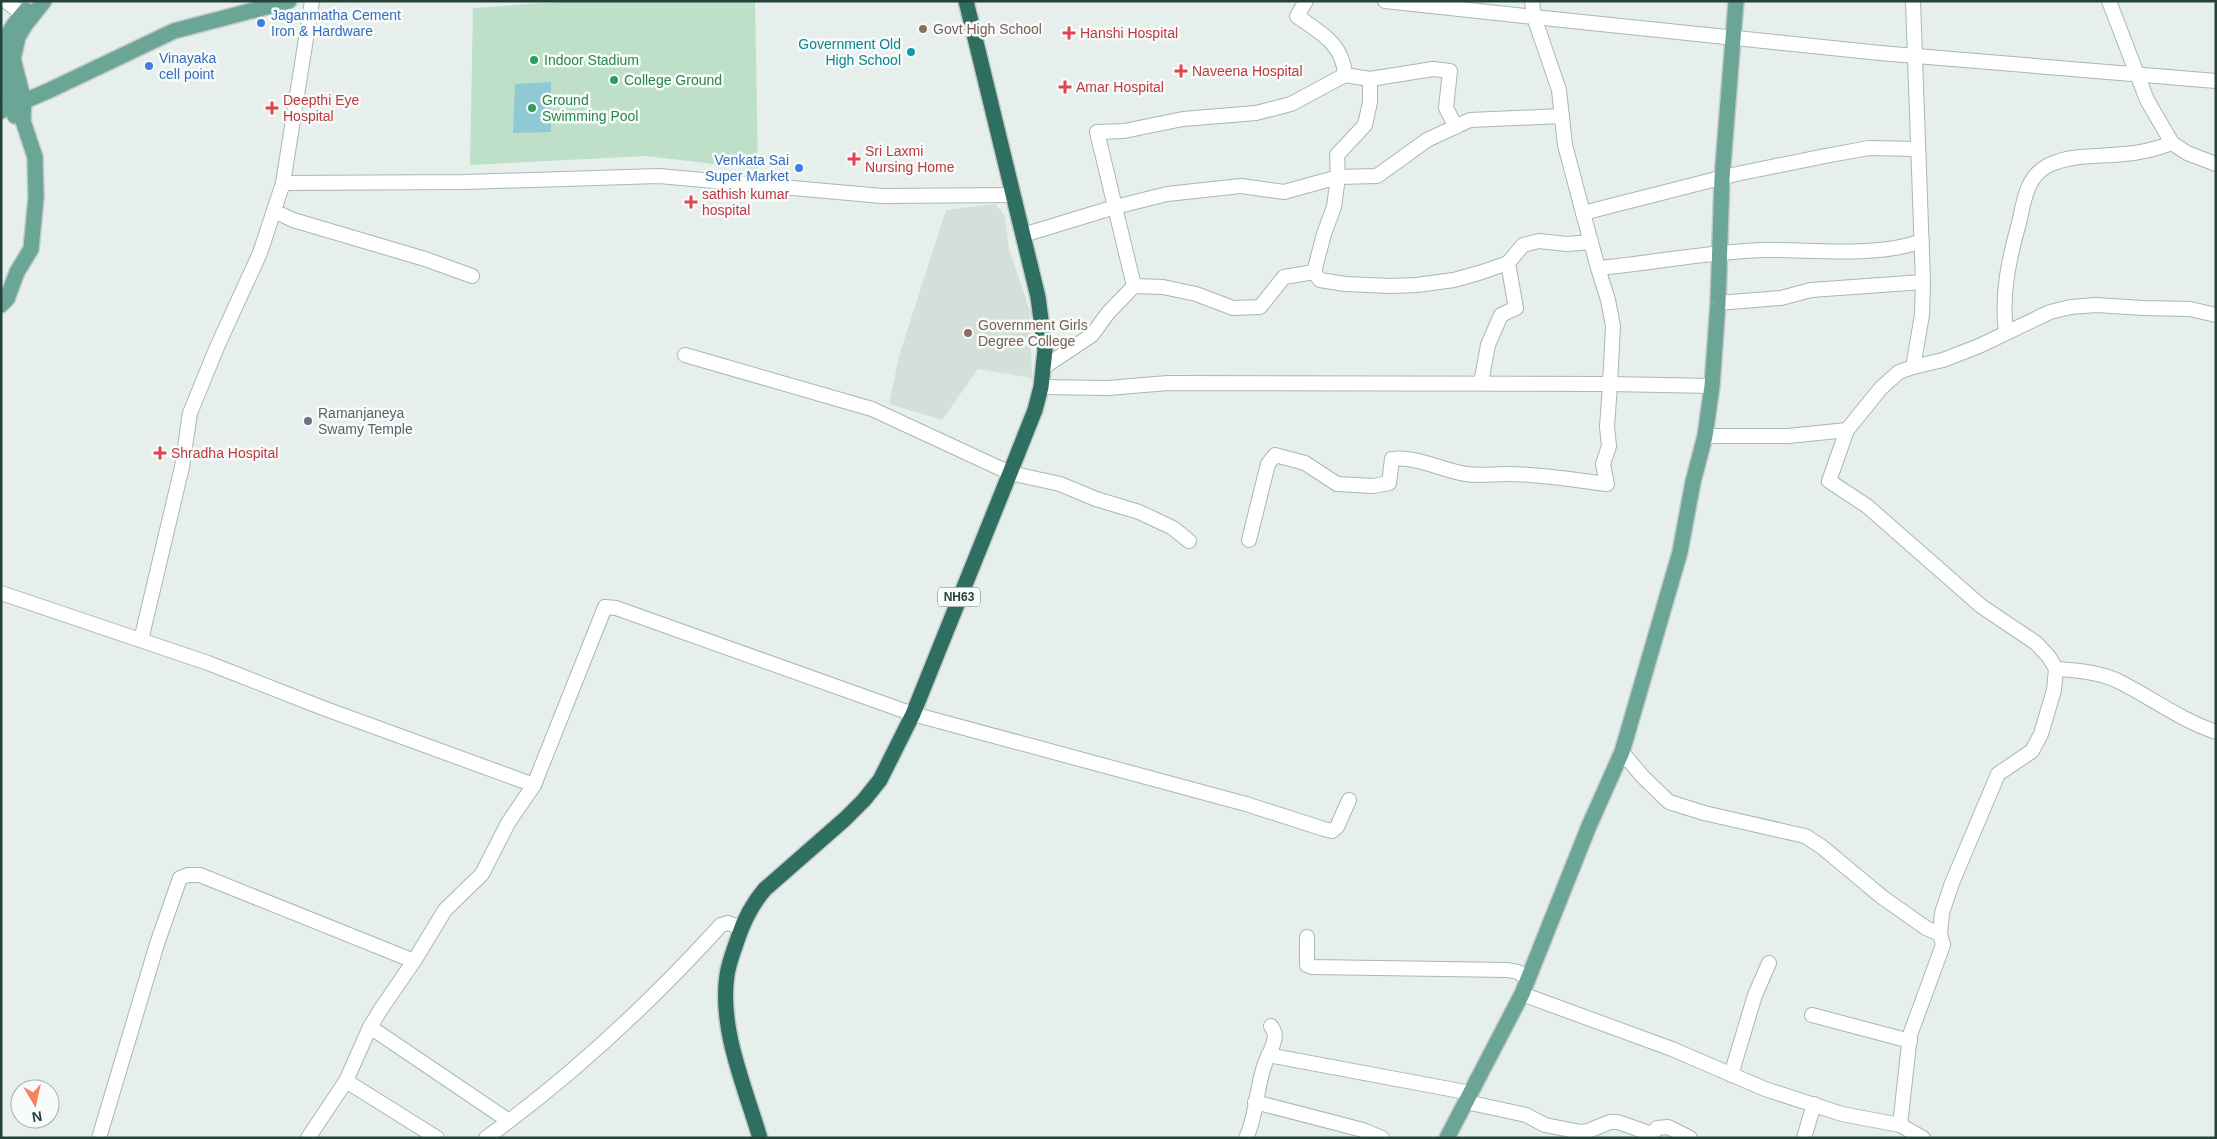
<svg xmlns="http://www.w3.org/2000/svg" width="2217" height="1139" font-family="Arial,sans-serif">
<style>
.built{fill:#d4dfda}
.green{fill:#bfe0c8}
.water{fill:#8ec9d4}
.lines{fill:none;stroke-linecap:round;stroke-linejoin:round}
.minor-casing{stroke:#a8b8b2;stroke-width:16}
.major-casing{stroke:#c2cac8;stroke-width:18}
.highway-casing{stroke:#c2cac8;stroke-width:18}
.minor{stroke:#fff;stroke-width:14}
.major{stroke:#6aa596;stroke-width:15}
.highway{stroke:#2f6f62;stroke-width:15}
.shop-dot{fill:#3f7fe0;stroke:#f7fbf9;stroke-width:2}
.education-dot{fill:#8d6e63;stroke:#f7fbf9;stroke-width:2}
.health-dot{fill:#e0444e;stroke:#f7fbf9;stroke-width:2}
.culture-dot{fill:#0f9aa8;stroke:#f7fbf9;stroke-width:2}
.leisure-dot{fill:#2e9e5b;stroke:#f7fbf9;stroke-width:2}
.worship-dot{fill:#6b7280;stroke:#f7fbf9;stroke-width:2}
.labels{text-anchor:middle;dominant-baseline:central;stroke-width:5;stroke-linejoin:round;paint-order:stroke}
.shield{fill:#f7fbf9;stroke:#637a73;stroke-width:1}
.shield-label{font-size:12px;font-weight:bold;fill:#24423a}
.shop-label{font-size:14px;fill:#366cbe;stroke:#f7fbf9;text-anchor:start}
.education-label{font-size:14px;fill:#785e54;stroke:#f7fbf9;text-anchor:start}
.health-label{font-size:14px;fill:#be3a42;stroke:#f7fbf9;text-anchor:start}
.culture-label{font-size:14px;fill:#0d838f;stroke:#f7fbf9;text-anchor:end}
.leisure-label{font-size:14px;fill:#27864d;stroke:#f7fbf9;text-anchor:start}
.worship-label{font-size:14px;fill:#5b616d;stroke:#f7fbf9;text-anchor:start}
</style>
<rect width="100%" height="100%" fill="#e6efeb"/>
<path class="built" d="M995 204 1005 216 1009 249 1030 311 1032 378 978 369 942 420 889 404 899 356 946 210Z"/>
<path class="green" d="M574 1H755L758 169 645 156 470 165 473 8Z"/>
<path class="water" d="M551 82V132L513 133 515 84Z"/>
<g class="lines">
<defs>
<g id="minor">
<path d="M6 1 22 14"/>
<path d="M1306 1 1297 16C1320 33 1343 43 1345 75"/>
<path d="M1385 1 1534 17 1559 90 1565 145 1583 213 1732 175 1825 156 1869 148 1918 149"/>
<path d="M1532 1 1534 17 1880 53 2216 81"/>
<path d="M1913 1 1923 282 1922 315 1913 367 1899 372 1881 388 1847 430 1829 481 1867 506 1981 606 2036 643 2049 657 2056 669 2054 690 2041 734 2032 751 1998 774 1952 883 1942 913 1940 934"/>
<path d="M2109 1 2147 100 2172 143 2187 153 2216 164"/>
<path d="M1370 79V102L1365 125 1337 155 1338 177 1334 207 1324 234 1314 272 1284 277 1260 307 1233 308 1196 294 1163 287 1134 286 1097 132 1124 131 1183 119 1256 113 1291 104 1345 75 1370 79 1433 69 1450 71 1446 108 1456 127"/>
<path d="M283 183 464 182 659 176 882 196 1014 195"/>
<path d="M274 211 293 220 425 259 472 276"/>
<path d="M1583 213 1598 268C1653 263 1707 252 1762 250 1811 249 1876 258 1922 241"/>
<path d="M1023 235 1115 207 1167 194 1241 186 1284 192 1338 177 1377 176 1427 140 1470 120 1562 116"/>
<path d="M1598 268 1608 300 1613 326 1610 384 1712 386"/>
<path d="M1314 272 1320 280 1345 284 1391 286 1417 285 1454 280 1479 273 1508 263 1523 245 1539 241 1567 244 1591 242"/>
<path d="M1718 303 1781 298 1811 290 1923 282"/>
<path d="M2006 332C2001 294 2009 259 2019 223 2024 202 2026 176 2049 165 2072 154 2099 157 2124 154 2141 153 2156 149 2172 143"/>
<path d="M685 355 872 409 1010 473 1060 484 1096 499 1139 512 1173 528 1189 541"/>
<path d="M1044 367 1092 335 1108 313 1134 286"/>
<path d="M1913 367 1943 360 1979 346 2050 312 2071 307 2096 305 2143 308 2190 309 2216 315"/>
<path d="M1481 383 1488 345 1501 315 1516 308 1508 263"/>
<path d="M1041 387 1108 388 1168 383 1610 384 1607 427 1609 446 1603 464 1607 484C1574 480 1541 474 1508 474 1494 474 1480 476 1466 474 1441 470 1417 456 1392 459L1389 483 1373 486 1337 484 1305 463 1275 455 1268 464 1249 540"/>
<path d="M1705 436H1788L1847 430"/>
<path d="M1 593 208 663 323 708 534 785"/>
<path d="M141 640 182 467 190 413 217 347 260 253 283 183 312 1"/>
<path d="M2056 669C2076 670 2098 672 2116 680 2151 697 2178 719 2216 732"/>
<path d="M1622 752 1643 777 1669 802 1704 813 1805 836 1822 847 1882 897 1926 928 1940 934 1943 945 1910 1035 1900 1125 1923 1138"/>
<path d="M1307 937V965L1312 967 1508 970 1518 972 1528 979"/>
<path d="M1522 994 1672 1049 1765 1089 1842 1114 1900 1125"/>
<path d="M1812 1015 1910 1041"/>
<path d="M370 1027 509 1121"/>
<path d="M1268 1055 1471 1093"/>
<path d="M1731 1075 1755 995 1769 963"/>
<path d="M346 1081 437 1138"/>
<path d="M1255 1102 1363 1130 1382 1138"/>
<path d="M1466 1102 1526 1115 1545 1125 1581 1132 1588 1131 1610 1122H1618L1649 1133 1654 1132 1657 1128 1668 1127 1690 1138"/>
<path d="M99 1138 157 944 180 878 188 875H200L414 961"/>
<path d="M308 1138 346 1081 370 1027 381 1009 414 961 445 910 482 874 508 823 534 785 605 607 616 608 913 714 1246 804 1324 829 1332 831 1337 827 1349 800"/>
<path d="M486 1138C572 1076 650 1003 721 925L728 923 742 928"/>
<path d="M1246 1138C1256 1118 1256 1092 1263 1070 1265 1060 1272 1051 1274 1041 1276 1034 1274 1031 1271 1026"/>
<path d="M1804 1138 1814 1104"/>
</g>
<g id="major">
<path d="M1 111 48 91 174 31 289 1"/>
<path d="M15 116C9 105 9 93 7 81 3 45 0 39 26 10"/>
<path d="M1 305 7 299 17 272 31 249 36 198 35 157 23 121 24 101 13 59 18 37 25 25 44 1"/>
<path d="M1447 1138 1522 994 1589 826 1622 752 1680 552 1693 482 1705 436 1712 386 1718 303 1722 178 1736 1"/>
</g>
<path id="highway" d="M760 1138C745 1087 719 1029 727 975 729 962 734 950 738 938 744 920 753 903 765 889L845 819 864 800 880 780 913 714 1010 473 1035 410 1041 387 1045 350 1038 297 966 1"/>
</defs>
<use href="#minor" class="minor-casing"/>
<use href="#major" class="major-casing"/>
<use href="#highway" class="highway-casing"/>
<use href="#minor" class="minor"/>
<use href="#major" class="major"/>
<use href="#highway" class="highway"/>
</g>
<g class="shop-dot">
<circle cx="261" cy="23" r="5"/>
<circle cx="149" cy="66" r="5"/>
<circle cx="799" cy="168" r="5"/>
</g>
<g class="education-dot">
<circle cx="923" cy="29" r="5"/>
<circle cx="968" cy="333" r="5"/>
</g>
<g class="health-dot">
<path d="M1066.5 25.5h5v5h5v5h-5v5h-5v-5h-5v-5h5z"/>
<path d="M1178.5 63.5h5v5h5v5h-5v5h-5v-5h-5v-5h5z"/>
<path d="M1062.5 79.5h5v5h5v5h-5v5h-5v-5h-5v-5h5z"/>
<path d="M269.5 100.5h5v5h5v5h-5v5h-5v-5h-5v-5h5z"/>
<path d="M851.5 151.5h5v5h5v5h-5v5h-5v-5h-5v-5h5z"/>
<path d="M688.5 194.5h5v5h5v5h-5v5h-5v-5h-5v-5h5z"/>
<path d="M157.5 445.5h5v5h5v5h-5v5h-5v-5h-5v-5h5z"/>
</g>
<circle class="culture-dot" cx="911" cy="52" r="5"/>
<g class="leisure-dot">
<circle cx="534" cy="60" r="5"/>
<circle cx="614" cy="80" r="5"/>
<circle cx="532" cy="108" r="5"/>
</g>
<circle class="worship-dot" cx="308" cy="421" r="5"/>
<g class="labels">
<rect class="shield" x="938" y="587.5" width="42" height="19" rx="4"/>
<g class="shield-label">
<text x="959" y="597">NH63</text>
</g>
<g class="shop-label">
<text x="271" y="15">Jaganmatha Cement<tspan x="271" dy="16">Iron &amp; Hardware</tspan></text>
<text x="159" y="58">Vinayaka<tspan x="159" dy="16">cell point</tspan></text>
<text x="789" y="160" text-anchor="end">Venkata Sai<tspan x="789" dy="16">Super Market</tspan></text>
</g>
<g class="education-label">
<text x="933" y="29">Govt High School</text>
<text x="978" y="325">Government Girls<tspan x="978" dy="16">Degree College</tspan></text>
</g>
<g class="health-label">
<text x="1080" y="33">Hanshi Hospital</text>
<text x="1192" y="71">Naveena Hospital</text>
<text x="1076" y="87">Amar Hospital</text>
<text x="283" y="100">Deepthi Eye<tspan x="283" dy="16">Hospital</tspan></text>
<text x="865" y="151">Sri Laxmi<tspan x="865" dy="16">Nursing Home</tspan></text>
<text x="702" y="194">sathish kumar<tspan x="702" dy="16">hospital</tspan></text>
<text x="171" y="453">Shradha Hospital</text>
</g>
<g class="culture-label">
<text x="901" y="44">Government Old<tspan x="901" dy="16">High School</tspan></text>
</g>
<g class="leisure-label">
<text x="544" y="60">Indoor Stadium</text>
<text x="624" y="80">College Ground</text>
<text x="542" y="100">Ground<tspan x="542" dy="16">Swimming Pool</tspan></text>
</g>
<g class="worship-label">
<text x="318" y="413">Ramanjaneya<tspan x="318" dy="16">Swamy Temple</tspan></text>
</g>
</g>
<rect width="2217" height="1139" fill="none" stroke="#24423a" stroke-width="5"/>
<g transform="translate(35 1104) rotate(171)"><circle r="24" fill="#f7fbf9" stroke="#a3b1ad"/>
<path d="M0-4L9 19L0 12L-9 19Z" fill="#f4845f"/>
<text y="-8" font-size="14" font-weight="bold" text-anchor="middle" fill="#24423a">N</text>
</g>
</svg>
